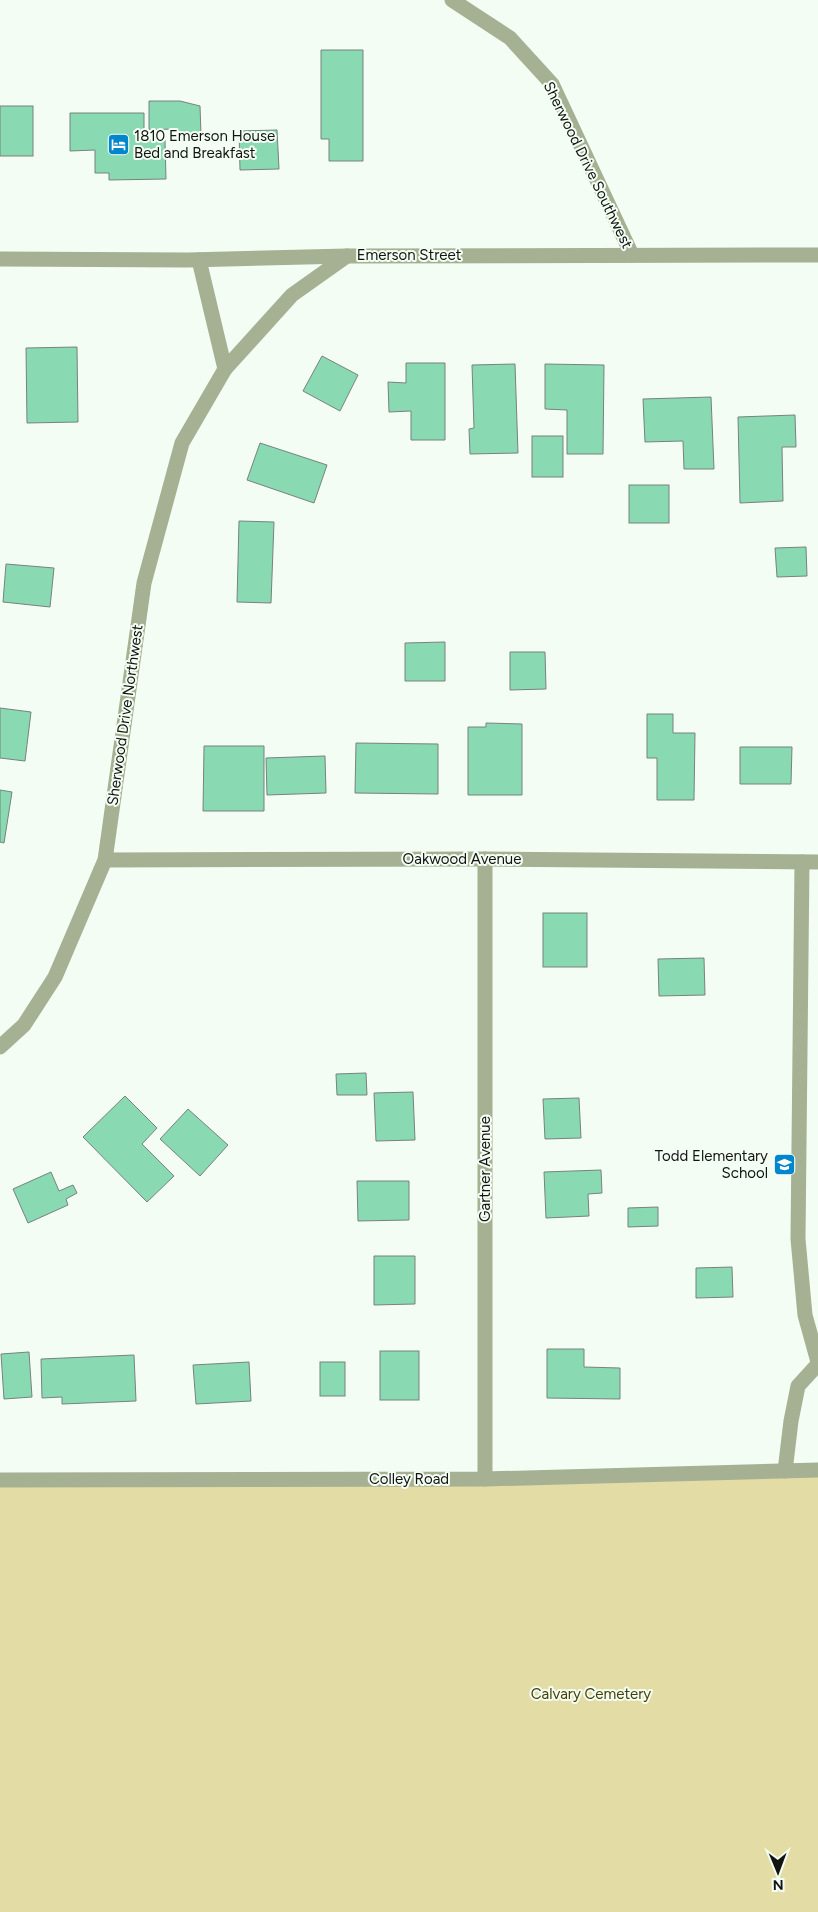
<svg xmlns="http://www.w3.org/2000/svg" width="818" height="1912" font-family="Figtree,sans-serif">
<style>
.green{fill:#e3dda5}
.building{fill:#89d9b3;stroke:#77837d}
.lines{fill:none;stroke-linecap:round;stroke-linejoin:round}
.minor{stroke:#a6b092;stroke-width:15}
.labels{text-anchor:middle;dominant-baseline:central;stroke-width:4;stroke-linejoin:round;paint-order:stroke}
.poi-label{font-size:15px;fill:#111410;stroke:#f4fdf3;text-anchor:start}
.street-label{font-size:15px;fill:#111410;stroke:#f4fdf3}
.park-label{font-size:15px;fill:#474003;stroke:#f4fdf3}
</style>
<rect width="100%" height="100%" fill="#f4fdf3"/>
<path class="green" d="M818 1470V1912H0V1480Z"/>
<g class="building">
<path d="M321 50H363V161H329V139H321Z"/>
<path d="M149 101H180L200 106 201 135H172V129L149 130Z"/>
<rect x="0" y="106" width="33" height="50"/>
<path d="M70 113H144V140H165L166 179 109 180V173H95V150L70 151Z"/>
<path d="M277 130 279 169 240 170 239 131Z"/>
<path d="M77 347 78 422 27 423 26 348Z"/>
<path d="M322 356 358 375 340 411 303 391Z"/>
<path d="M406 363H445V440H411V411L389 412 388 382 406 383Z"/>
<path d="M515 364 518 453 470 454 469 429 474 428 472 365Z"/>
<path d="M545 364 604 365 603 454H567V410L545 409Z"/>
<path d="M711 397 714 469H684L683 441 645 442 643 399Z"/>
<path d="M795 415 796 447H782L783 501 740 503 738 417Z"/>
<rect x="532" y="436" width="31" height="41"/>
<path d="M260 443 327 465 314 503 247 480Z"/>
<rect x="629" y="485" width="40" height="38"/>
<path d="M239 521 274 522 271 603 237 602Z"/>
<path d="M806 547 807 576 777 577 775 548Z"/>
<path d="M6 564 54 568 50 607 3 602Z"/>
<path d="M445 642V681H405V643Z"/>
<path d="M510 652H545L546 689 510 690Z"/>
<path d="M0 708 31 712 25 761 0 758Z"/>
<path d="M647 714H673V733H695L694 800H657V758H647Z"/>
<path d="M486 723 522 724V795H468V727H486Z"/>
<path d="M356 743 438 744V794L355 793Z"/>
<path d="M204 746H264V811H203Z"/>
<path d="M740 747H792L791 784H740Z"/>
<path d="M325 756 326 793 267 795 266 758Z"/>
<path d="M0 790 12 792 4 843 0 842Z"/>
<rect x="543" y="913" width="44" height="54"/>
<path d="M704 958 705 995 659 996 658 959Z"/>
<path d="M366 1073 367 1095H337L336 1074Z"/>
<path d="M413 1092 415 1140 376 1141 374 1093Z"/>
<path d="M125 1096 157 1128 142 1144 174 1176 147 1202 83 1137Z"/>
<path d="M579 1098 581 1138 545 1139 543 1099Z"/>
<path d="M188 1109 228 1145 200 1176 160 1139Z"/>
<path d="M601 1170 602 1193 588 1194 589 1216 546 1218 544 1172Z"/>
<path d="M51 1172 59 1191 73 1185 77 1193 66 1199 68 1205 28 1223 13 1189Z"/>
<path d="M357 1181H409V1220L358 1221Z"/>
<path d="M658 1207V1226L628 1227V1208Z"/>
<path d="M374 1256H415V1304L374 1305Z"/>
<path d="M732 1267 733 1297 696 1298V1268Z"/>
<path d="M547 1349H584V1367L620 1368V1399L547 1398Z"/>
<rect x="380" y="1351" width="39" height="49"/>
<path d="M29 1352 32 1397 4 1399 1 1354Z"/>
<path d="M134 1355 136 1401 62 1404V1397L42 1398 41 1359Z"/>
<path d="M249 1362 251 1401 196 1404 193 1365Z"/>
<rect x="320" y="1362" width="25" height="34"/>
</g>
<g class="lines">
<g class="minor">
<path d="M452 0 510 38 552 84 632 255"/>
<path d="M0 259 188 260 347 256 818 255"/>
<path d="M199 260 225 369"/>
<path d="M485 859V1479"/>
<path d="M105 860 485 859 818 862"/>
<path d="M802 862 798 1239 805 1315 818 1362"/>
<path d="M0 1047 24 1025 55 977 105 860 144 583 182 443 225 369 292 295 347 256"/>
<path d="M785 1471 791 1421 798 1386 818 1364"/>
<path d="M0 1480 485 1479 818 1470"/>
</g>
</g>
<defs>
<symbol id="hotel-square" viewBox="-11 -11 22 22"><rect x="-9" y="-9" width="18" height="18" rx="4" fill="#0086cd" stroke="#f4fdf3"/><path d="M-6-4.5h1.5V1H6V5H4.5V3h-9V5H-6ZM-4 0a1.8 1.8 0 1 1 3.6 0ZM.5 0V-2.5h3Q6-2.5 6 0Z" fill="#fff"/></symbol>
<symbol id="school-square" viewBox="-11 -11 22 22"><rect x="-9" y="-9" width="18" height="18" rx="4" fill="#0086cd" stroke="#f4fdf3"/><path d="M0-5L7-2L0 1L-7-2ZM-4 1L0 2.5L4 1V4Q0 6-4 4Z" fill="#fff"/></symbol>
</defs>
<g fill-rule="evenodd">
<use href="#hotel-square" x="106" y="132" width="25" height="25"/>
<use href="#school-square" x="772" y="1152" width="25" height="25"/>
</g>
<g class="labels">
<g class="poi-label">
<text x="134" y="136">1810 Emerson House<tspan x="134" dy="17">Bed and Breakfast</tspan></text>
<text x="768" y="1156" text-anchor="end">Todd Elementary<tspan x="768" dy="17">School</tspan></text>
</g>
<g class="street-label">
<text transform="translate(588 165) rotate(64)">Sherwood Drive Southwest</text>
<text x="409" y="255">Emerson Street</text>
<text transform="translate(125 715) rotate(-82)">Sherwood Drive Northwest</text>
<text x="462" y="859">Oakwood Avenue</text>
<text transform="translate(485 1169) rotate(-90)">Gartner Avenue</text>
<text x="409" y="1479">Colley Road</text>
</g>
<g class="park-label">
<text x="591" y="1694">Calvary Cemetery</text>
</g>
</g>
<g transform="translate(778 1872) rotate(179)" stroke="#f4fdf3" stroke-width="4" paint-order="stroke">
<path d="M0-4L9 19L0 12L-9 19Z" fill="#111410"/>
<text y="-8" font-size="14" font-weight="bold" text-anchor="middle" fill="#111410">N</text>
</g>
</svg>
